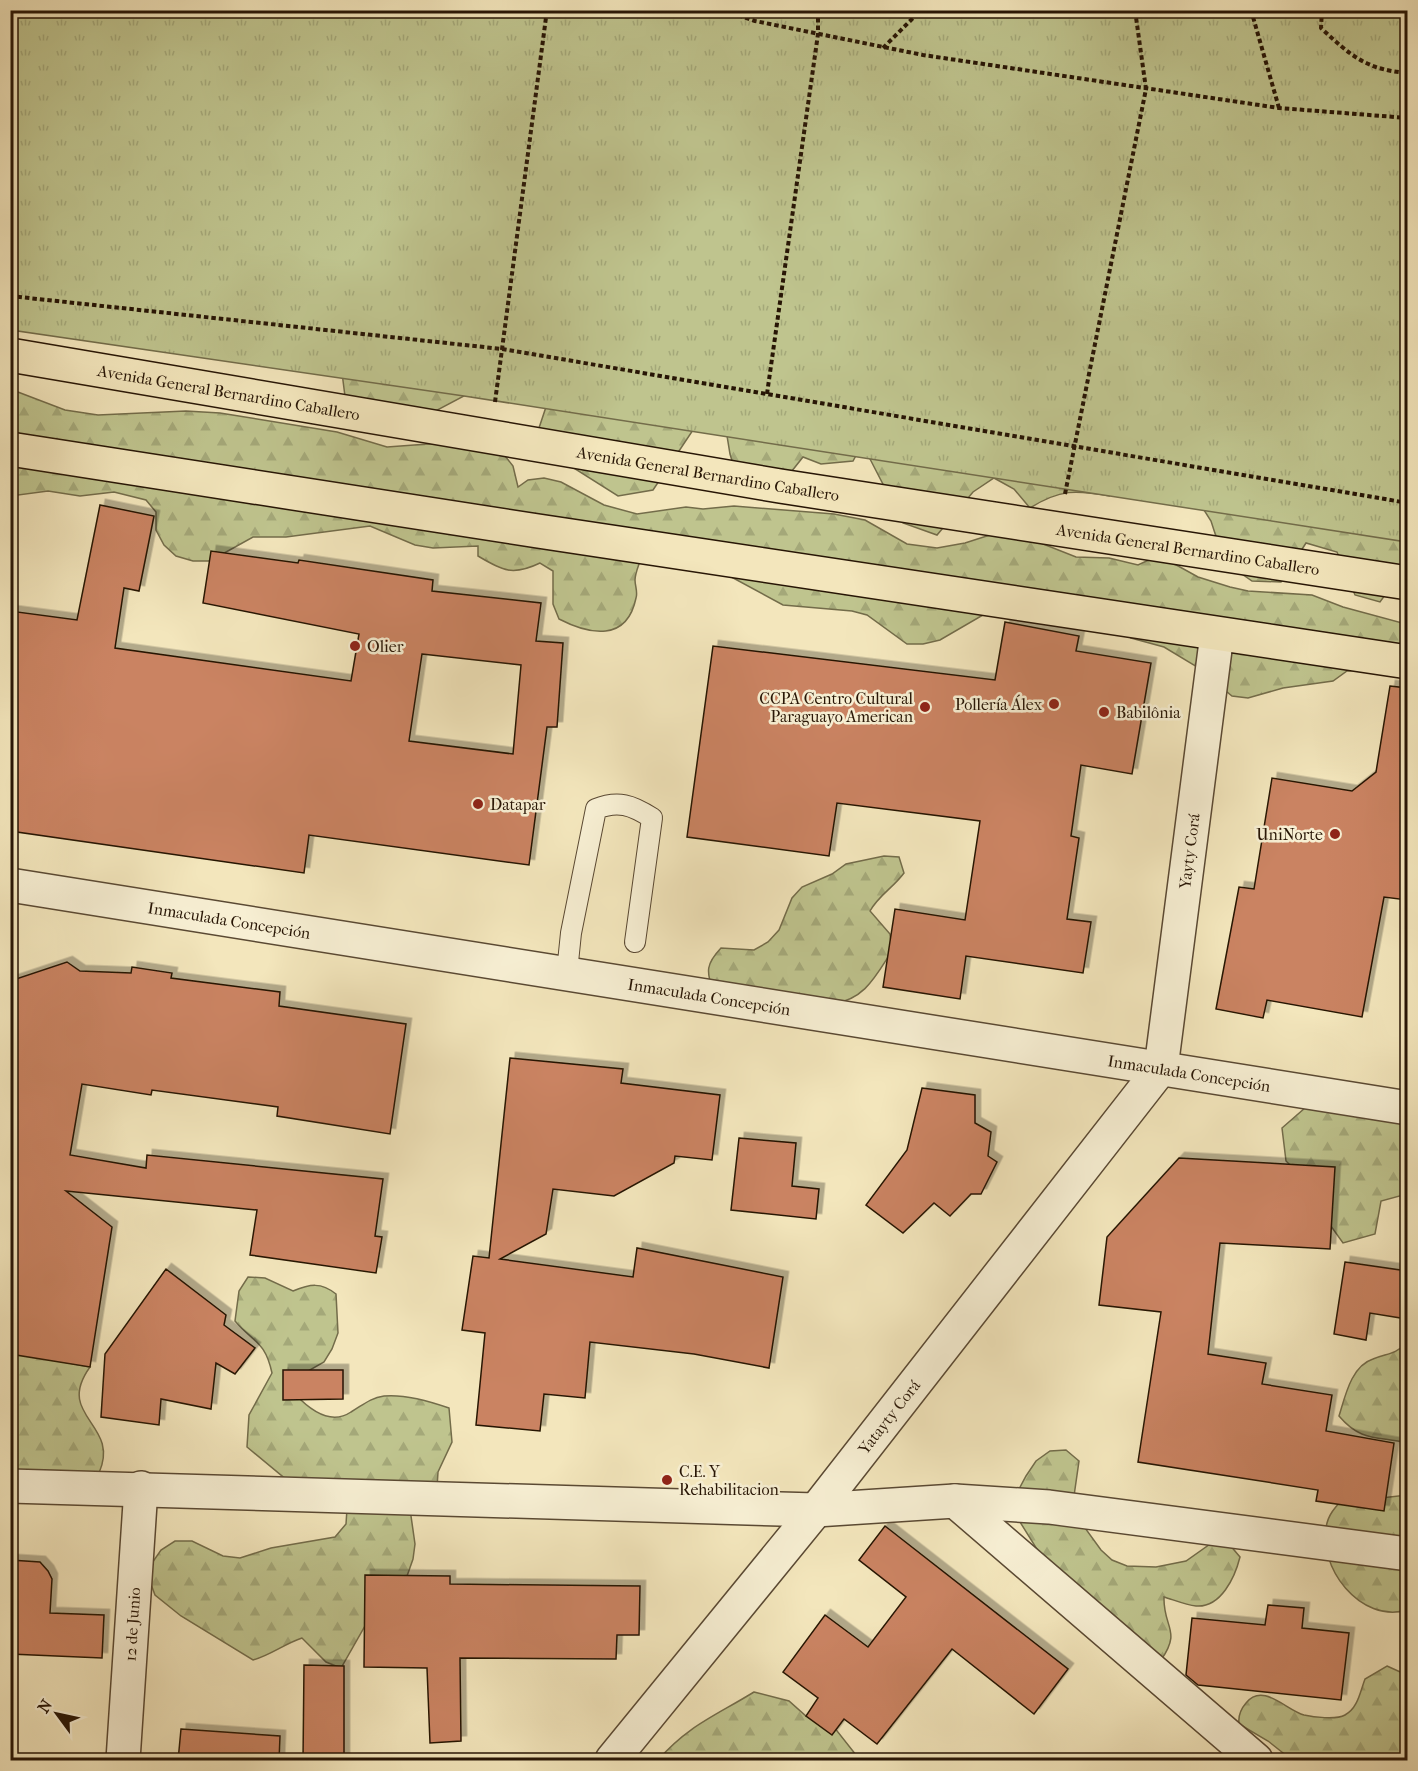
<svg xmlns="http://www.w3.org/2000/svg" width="1418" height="1771" font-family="'IM FELL French Canon',serif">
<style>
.forest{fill:url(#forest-firs);stroke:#736c4a;stroke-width:1.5}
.park{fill:url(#park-tufts);stroke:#736c4a;stroke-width:1.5}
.building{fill:#ca8362;stroke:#271505;stroke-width:1.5;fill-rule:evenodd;filter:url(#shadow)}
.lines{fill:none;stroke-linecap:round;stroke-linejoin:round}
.lane-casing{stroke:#5a4933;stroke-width:22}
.street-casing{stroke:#5a4933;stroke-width:36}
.primary-casing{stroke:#271505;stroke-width:36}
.path{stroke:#271505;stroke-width:4;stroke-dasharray:4.5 3;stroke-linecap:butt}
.lane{stroke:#f7efd3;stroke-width:20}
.street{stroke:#f7efd3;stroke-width:33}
.primary{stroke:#f3e6bc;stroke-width:33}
.poi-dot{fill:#8f2418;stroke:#f7efd3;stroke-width:2}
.labels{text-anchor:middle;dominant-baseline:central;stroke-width:5;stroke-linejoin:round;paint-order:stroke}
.street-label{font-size:16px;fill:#271505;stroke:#f7efd3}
.poi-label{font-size:16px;fill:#271505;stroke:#f7efd3;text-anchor:start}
</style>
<defs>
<pattern id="forest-firs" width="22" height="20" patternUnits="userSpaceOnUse" patternTransform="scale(1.5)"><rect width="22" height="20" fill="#bfc48e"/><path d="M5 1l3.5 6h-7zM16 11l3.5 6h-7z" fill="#a4a879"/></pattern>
<pattern id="park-tufts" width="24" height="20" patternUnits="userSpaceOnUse" patternTransform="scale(1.5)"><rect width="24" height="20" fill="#bfc48e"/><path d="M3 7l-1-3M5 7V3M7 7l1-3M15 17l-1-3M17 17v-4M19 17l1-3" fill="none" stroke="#a4a879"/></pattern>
<filter id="shadow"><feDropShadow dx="5.5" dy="-5.5" stdDeviation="0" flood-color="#0004"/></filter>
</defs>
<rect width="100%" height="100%" fill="#f3e6bc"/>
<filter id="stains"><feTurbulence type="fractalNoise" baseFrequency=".00333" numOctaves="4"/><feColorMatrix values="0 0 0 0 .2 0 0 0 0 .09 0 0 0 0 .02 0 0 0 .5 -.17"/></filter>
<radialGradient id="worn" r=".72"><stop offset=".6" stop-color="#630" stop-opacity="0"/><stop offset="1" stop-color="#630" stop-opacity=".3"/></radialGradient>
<g class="forest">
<path d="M340 357 464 396 394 433 347 412Z"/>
<path d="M553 386 701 418 653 490 618 496 534 443Z"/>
<path d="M10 389 65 410 98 415 186 411 220 413 337 432 387 447 455 442 502 452 513 466 518 487 528 480 544 478 561 482 604 505 637 514 686 507 703 509 734 506 834 514 865 520 907 544 937 548 965 543 996 533 1028 538 1076 557 1109 558 1138 565 1153 558 1171 562 1198 577 1230 587 1248 591 1312 595 1343 607 1406 624 1407 667 1347 671 1333 681 1283 688 1248 698 1232 696 1194 665 1164 647 1131 638 1103 619 988 612 940 640 923 644H907L867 615 852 611 783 605 724 573 640 561C638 567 635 574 635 580 635 586 638 592 636 598 627 642 590 635 559 619L553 604V571L540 563C513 576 503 571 478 556V546L433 548 415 545 370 526 286 537H253L210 561H193L176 556 164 545 156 530V512L146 500 114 492 80 496 48 491 11 496Z"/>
<path d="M721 399 866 437 853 461 821 464 803 457 780 486 742 494 730 454Z"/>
<path d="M916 413 1110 496C1076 490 1060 489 1030 508L1014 489 994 478 973 492 937 535 903 523 870 459Z"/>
<path d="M1197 499 1407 507V605L1401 601V573L1380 602 1355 595 1337 552 1306 543 1281 582 1252 581 1239 572 1222 555 1211 521Z"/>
<path d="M884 856 899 857 904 873C893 888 879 895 870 911L890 934 892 951C875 977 865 999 833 1004L713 991C706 971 706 964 721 948L754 950 768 942 779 930 792 898 802 887 832 874 846 864Z"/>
<path d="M1407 1103V1194L1381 1201 1375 1234 1343 1243 1323 1215 1308 1183 1286 1161 1282 1128 1305 1108Z"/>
<path d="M248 1277 265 1278 293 1291C310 1284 321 1282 336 1294L338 1333 332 1349 324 1362 308 1371 295 1394C309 1409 330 1426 351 1412 363 1405 370 1398 384 1396 405 1394 429 1401 449 1408L452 1442 438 1472 437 1488 410 1509 415 1544 413 1559 407 1576 365 1626 341 1668 326 1662 302 1638C284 1644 271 1655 253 1660L181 1616 155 1595 149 1579 152 1563 161 1550 175 1541H192L223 1556 240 1558 271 1548 335 1537 346 1524 347 1509 287 1480 247 1447 249 1415 272 1373C265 1341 254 1343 235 1321L239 1291Z"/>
<path d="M1407 1343V1443C1377 1436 1361 1442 1339 1416 1345 1397 1351 1366 1373 1359 1388 1353 1394 1355 1407 1343Z"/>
<path d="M11 1352 90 1367C54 1417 121 1423 99 1473L28 1476 11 1503Z"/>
<path d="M1066 1450 1079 1461 1072 1510 1101 1550 1112 1560 1127 1566 1156 1567 1186 1561 1213 1542 1229 1544 1240 1557C1235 1577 1221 1608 1196 1606 1186 1605 1174 1600 1164 1597 1163 1628 1182 1630 1161 1660L1063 1591 1020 1522 1016 1506 1018 1491 1026 1476 1036 1461 1050 1451Z"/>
<path d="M1349 1494 1381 1498 1407 1495V1610C1361 1624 1316 1567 1327 1523 1330 1511 1340 1502 1349 1494Z"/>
<path d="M1387 1666 1407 1675V1760H1292L1268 1741 1239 1724C1238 1716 1240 1710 1246 1703 1263 1682 1286 1710 1304 1715 1313 1717 1336 1720 1345 1715 1358 1708 1360 1692 1365 1679Z"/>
<path d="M754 1692 789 1701 806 1716 834 1727 860 1760H658C689 1725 715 1716 754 1692Z"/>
</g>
<path class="park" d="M11 10 1407 11V542L464 396 11 330Z"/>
<g class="building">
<path d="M100 505 154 516 139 591 124 588 115 648 351 681 359 634 203 603 211 551 298 563 299 560 433 580 432 591 541 603 536 641 563 643 557 727H547L529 865 309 835 304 873 10 831V611L77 620ZM422 654 521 665 513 754 409 741Z"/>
<path d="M1005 622 1079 636 1076 651 1151 663 1132 774 1081 765 1071 836 1079 838 1067 919 1091 922 1083 973 966 956 960 999 883 987 895 909 965 920 980 821 837 803 829 856 687 837 713 646 995 680Z"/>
<path d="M1390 686 1407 688V900L1384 897 1362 1017 1267 1000 1263 1018 1216 1009 1239 887 1254 889 1272 778 1352 791 1376 772Z"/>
<path d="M67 962 80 971 131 973 132 967 172 973 171 978 280 992 279 1006 406 1024 390 1134 277 1116 278 1107 152 1090 151 1095 82 1084 70 1155 146 1168 147 1155 383 1179 375 1236 382 1237 376 1273 250 1255 257 1210 66 1191 112 1227 90 1367 10 1354V981Z"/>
<path d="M510 1058 623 1069 621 1083 720 1095 712 1160 675 1156 674 1163 614 1196 553 1189 546 1234 500 1259 633 1277 637 1248 783 1277 769 1368 694 1354 590 1342 585 1398 544 1394 540 1431 476 1425 485 1333 462 1330 473 1256 489 1258Z"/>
<path d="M922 1088 975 1095V1123L991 1132 988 1156 997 1162 981 1194H971L950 1216 934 1203 903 1233 866 1205 907 1150Z"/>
<path d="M739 1138 796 1143 792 1186 819 1189 816 1219 731 1210Z"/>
<path d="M1179 1158 1335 1167 1330 1249 1220 1243 1208 1354 1266 1363 1262 1384 1332 1395 1326 1431 1394 1443 1384 1511 1316 1501 1318 1490 1138 1462 1161 1312 1099 1305 1107 1237Z"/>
<path d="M1345 1262 1407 1271V1319L1370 1313 1366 1340 1334 1334Z"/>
<path d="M166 1269 226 1315 224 1325 255 1348 235 1374 216 1363 211 1409 161 1399 159 1425 101 1417 105 1354Z"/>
<path d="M283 1370H343V1399L283 1400Z"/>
<path d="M885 1526 1068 1669 1034 1714 952 1649 877 1744 844 1719 832 1735 806 1716 818 1698 783 1672 825 1615 868 1647 906 1597 859 1560Z"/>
<path d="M10 1560 40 1562 48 1571 52 1579 50 1613 104 1615 102 1658 10 1654Z"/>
<path d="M365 1575 450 1576V1584L640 1586 639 1635H617L616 1659 460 1658 461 1741 430 1743 427 1668 364 1667Z"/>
<path d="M1268 1605 1304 1608 1302 1628 1349 1633 1341 1700 1198 1685 1186 1675 1192 1618 1265 1625Z"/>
<path d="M304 1665 344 1666V1761H303Z"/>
<path d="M181 1729 280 1736 279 1761H178Z"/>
</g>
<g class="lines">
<defs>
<path id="lane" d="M567 972 571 933 596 809C618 800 632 805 652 818L635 942"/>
<g id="street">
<path id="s1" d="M10 885 1408 1108"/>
<path d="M10 1486 816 1510 955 1501 1049 1507 1408 1554"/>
<path d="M955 1501 1256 1760"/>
<path id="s2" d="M123 1760 141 1488"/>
<path id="s3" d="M612 1760 816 1510 1161 1068 1217 634"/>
</g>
<g id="primary">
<path id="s4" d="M10 355 780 486 1408 583"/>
<path d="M10 449 538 531 1408 662"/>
</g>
</defs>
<use href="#lane" class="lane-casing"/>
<use href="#street" class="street-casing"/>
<use href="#primary" class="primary-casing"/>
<g class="path">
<path d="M724 10 755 21 923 55 1279 108 1408 118"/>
<path d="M1251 10 1279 108"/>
<path d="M1322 10 1321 28C1350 55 1366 70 1408 73"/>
<path d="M883 48 921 10"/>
<path d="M10 296 502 349 1408 503"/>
<path d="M767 394 818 34V10"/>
<path d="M495 402 547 10"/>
<path d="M1065 494 1146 89 1135 10"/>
</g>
<use href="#lane" class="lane"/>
<use href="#street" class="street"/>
<use href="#primary" class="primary"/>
</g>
<g class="poi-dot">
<circle cx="355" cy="646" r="6"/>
<circle cx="1054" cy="704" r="6"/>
<circle cx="925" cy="707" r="6"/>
<circle cx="1104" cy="712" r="6"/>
<circle cx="478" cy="804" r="6"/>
<circle cx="1335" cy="834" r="6"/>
<circle cx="667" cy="1480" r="6"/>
</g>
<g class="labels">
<g class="street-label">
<text stroke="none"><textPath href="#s4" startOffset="222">Avenida General Bernardino Caballero</textPath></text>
<text stroke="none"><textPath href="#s4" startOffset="708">Avenida General Bernardino Caballero</textPath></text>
<text stroke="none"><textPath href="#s4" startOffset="1194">Avenida General Bernardino Caballero</textPath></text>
<text stroke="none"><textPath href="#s3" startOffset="1102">Yayty Corá</textPath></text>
<text stroke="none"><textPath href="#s1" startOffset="222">Inmaculada Concepción</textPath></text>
<text stroke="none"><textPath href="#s1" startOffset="708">Inmaculada Concepción</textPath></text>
<text stroke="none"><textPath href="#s1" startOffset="1194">Inmaculada Concepción</textPath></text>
<text stroke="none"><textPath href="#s3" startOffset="441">Yatayty Corá</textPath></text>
<text stroke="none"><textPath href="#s2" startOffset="136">12 de Junio</textPath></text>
</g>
<g class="poi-label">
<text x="367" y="646">Olier</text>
<text x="913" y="698" text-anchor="end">CCPA Centro Cultural<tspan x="913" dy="18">Paraguayo American</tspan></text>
<text x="1042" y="704" text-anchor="end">Pollería Álex</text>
<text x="1116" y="712">Babilônia</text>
<text x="490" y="804">Datapar</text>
<text x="1323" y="834" text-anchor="end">UniNorte</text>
<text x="679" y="1471">C.E. Y<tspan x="679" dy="18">Rehabilitacion</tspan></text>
</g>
</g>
<rect width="1418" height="1771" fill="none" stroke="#f3e6bc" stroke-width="36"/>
<rect x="12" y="12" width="1394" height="1747" fill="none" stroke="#271505" stroke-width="3"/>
<rect x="18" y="18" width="1382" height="1735" fill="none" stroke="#271505" stroke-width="1.5"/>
<g transform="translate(57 1714) rotate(303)" stroke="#f7efd3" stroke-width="4.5" paint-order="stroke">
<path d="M0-4.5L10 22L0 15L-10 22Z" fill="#271505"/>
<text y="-9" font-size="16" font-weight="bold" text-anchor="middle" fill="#271505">N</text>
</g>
<rect width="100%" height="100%" filter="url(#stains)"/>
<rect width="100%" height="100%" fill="url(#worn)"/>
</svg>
